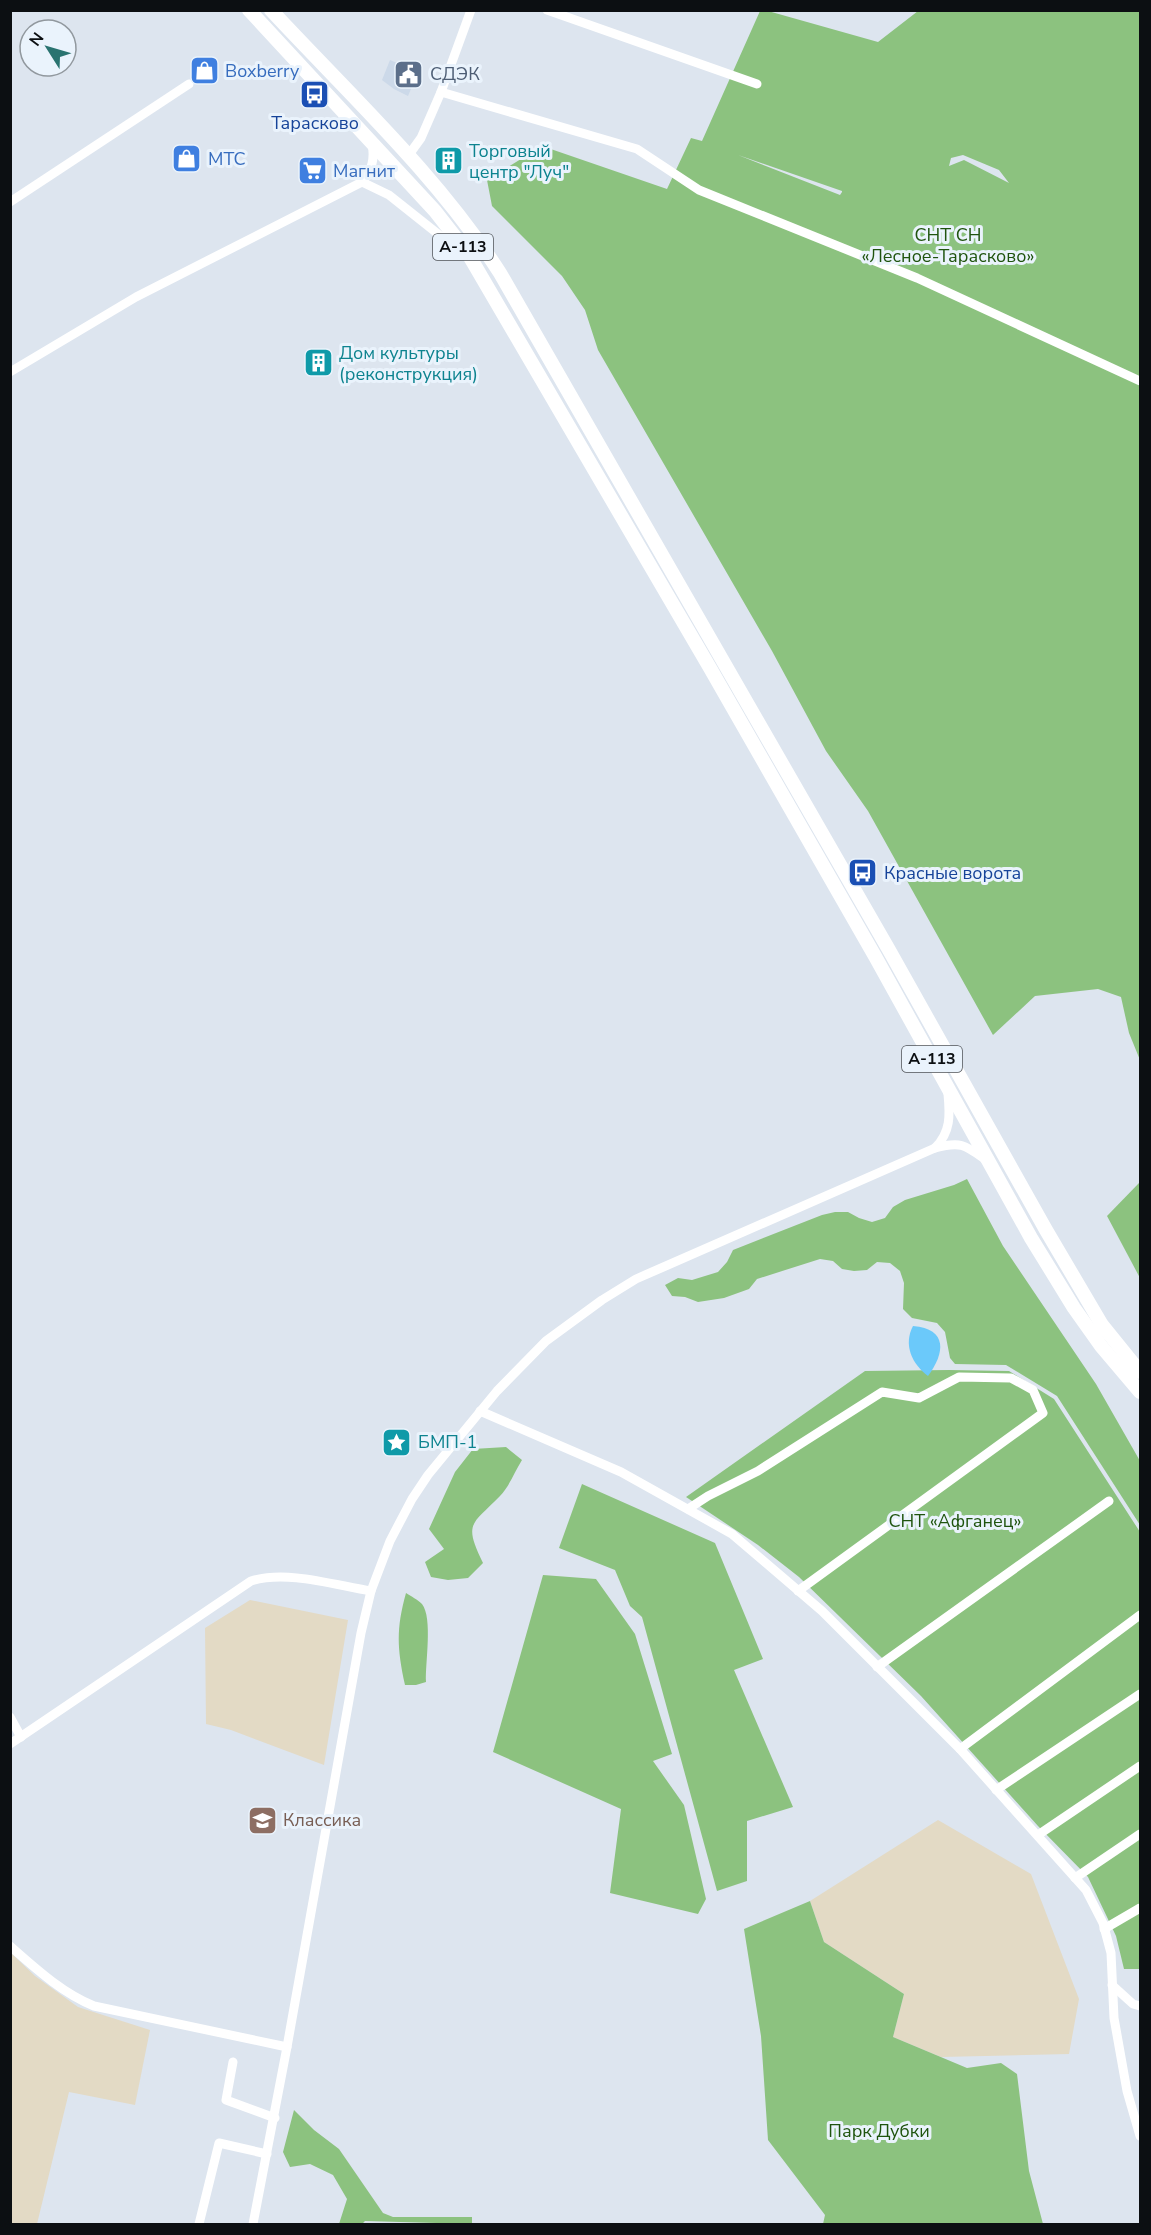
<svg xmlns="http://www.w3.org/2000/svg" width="1151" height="2235" font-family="'Nunito Sans',sans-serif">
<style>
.built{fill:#ccd9e9}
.industrial{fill:#e3dac5}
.green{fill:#8cc27f;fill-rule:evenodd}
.water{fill:#6bc9fa}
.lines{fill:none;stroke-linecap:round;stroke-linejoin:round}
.minor{stroke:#fff;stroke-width:9}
.highway{stroke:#fff;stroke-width:14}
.labels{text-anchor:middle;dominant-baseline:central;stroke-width:6;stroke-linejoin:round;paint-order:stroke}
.shield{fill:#eaf3fc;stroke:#4f5358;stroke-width:1.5}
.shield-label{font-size:16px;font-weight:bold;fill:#0c0f12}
.shop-label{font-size:18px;fill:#366cbe;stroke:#eaf3fc;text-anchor:start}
.service-label{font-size:18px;fill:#4e5e75;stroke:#eaf3fc;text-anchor:start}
.transit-label{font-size:18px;fill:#164399;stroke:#eaf3fc}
.culture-label{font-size:18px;fill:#0d838f;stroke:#eaf3fc;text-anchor:start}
.park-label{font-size:18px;fill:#1f540e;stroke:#eaf3fc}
.education-label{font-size:18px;fill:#785e54;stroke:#eaf3fc;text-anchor:start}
</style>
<rect width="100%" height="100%" fill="#dde5ef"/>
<path class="built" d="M390 60 418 72 408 96 394 89 382 80Z"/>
<g class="industrial">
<path d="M250 1600 348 1620 324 1765 231 1730 206 1724 205 1628Z"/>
<path d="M938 1820 1031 1874 1079 1999 1069 2054 941 2057 893 2037 904 1994 824 1942 810 1901Z"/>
<path d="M11 1953 35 1976 78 2007 150 2030 135 2105 69 2092 37 2224H11Z"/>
</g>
<g class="green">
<path d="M760 11H768L878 42 918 11H1140V1060L1129 1033 1121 997 1098 989 1035 996 993 1035 868 811 826 751 772 651 598 350 585 310 562 276 492 206 487 180 542 146 667 189 691 138 702 141ZM738 155 842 191V192L840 195ZM963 155 999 170 1009 183 964 160 949 166 951 158Z"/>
<path d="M967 1179 1003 1246 1096 1384 1140 1461V1525L1057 1396 1006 1365 955 1364 950 1358 945 1332 937 1323 912 1318 903 1309 904 1283 900 1271 890 1263 877 1262 867 1270 854 1271 842 1269 833 1261 820 1259 757 1279 749 1289 724 1298 698 1302 685 1297 672 1296 665 1285 678 1278 692 1280 718 1272 727 1262 733 1250 822 1215 835 1212H848L859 1218 872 1222 885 1218 893 1207 905 1200 954 1185Z"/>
<path d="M1140 1182V1278L1107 1216Z"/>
<path d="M949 1370 1009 1371 1054 1399 1140 1532V1969H1124L1116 1936 1088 1877 1038 1826 921 1696 799 1577 758 1545 686 1497 865 1371Z"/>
<path d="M506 1447 522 1460C515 1471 509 1487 500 1496 472 1525 463 1522 483 1563L468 1578 448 1580 431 1577 425 1562 444 1549 429 1529 455 1472 473 1449Z"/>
<path d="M582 1484 715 1543 763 1659 734 1670 793 1807 747 1821V1881L717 1891 642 1617 630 1606 615 1570 559 1548Z"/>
<path d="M543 1575 596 1579 635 1634 672 1754 653 1761 684 1805 706 1899 698 1914 610 1893 621 1809 493 1752Z"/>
<path d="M406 1593C411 1596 418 1600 422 1604 433 1618 425 1664 426 1682L416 1685H405C397 1648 396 1629 406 1593Z"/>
<path d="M810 1901 824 1942 904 1994 893 2037 967 2068 1001 2063 1017 2074 1029 2171 1043 2224H823L825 2215 768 2140 761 2036 744 1929Z"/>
<path d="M294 2110 314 2130 339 2149 383 2213 393 2217H472V2224L365 2221 362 2224H339L347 2199 333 2175 310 2164 290 2167 283 2152Z"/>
</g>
<path class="water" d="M913 1326C948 1329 945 1353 928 1376 912 1364 903 1345 913 1326Z"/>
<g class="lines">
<g class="minor">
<path d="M547 10 757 84"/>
<path d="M441 92 637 149 699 190 917 278 1140 381"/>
<path d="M408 156 421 138 441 92 471 10"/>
<path d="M362 182 389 195 462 253"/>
<path d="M10 202 189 84"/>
<path d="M10 372 136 297 362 182C372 170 375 159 372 144"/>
<path d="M935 1148C951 1132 950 1115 948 1094"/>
<path d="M480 1411 621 1472 732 1534 822 1611 960 1749 1086 1890 1103 1923 1111 1953 1114 2018 1127 2091 1140 2136"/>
<path d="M688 1509 708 1496 758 1471 882 1392 919 1398 959 1377 1011 1378 1033 1390 1043 1413 798 1591"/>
<path d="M877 1667 1109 1501"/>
<path d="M10 1717 21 1737"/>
<path d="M10 1744 251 1581C287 1570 334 1585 371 1591"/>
<path d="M960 1749 1140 1615"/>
<path d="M996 1790 1140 1694"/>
<path d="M1038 1835 1140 1766"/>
<path d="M1075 1878 1140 1834"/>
<path d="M1104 1929 1140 1908"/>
<path d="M10 1946C35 1968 62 1993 94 2006L287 2047"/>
<path d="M1112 1985 1133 2004 1140 2006"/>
<path d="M233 2062 226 2100 275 2118"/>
<path d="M199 2224 219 2143 267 2154"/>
<path d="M253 2224 287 2047 361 1633 371 1591 390 1541 412 1499 428 1475 497 1391 546 1341 602 1300 636 1279 935 1148C961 1141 965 1145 986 1160"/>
</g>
<g class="highway">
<path d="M249 10 435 211 467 252 710 668 876 958 1031 1238 1074 1308 1101 1346 1140 1392"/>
<path d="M271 10C350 95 437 175 500 273L889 950 1046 1230 1102 1325 1140 1372"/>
</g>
</g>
<defs>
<symbol id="shop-square" viewBox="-11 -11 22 22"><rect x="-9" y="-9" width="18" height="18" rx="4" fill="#3f7fe0" stroke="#eaf3fc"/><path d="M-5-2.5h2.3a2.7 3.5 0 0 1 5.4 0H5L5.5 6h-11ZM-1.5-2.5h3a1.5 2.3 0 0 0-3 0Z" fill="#fff"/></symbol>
<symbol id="civic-square" viewBox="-11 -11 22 22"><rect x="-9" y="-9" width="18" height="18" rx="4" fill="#5c6f8a" stroke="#eaf3fc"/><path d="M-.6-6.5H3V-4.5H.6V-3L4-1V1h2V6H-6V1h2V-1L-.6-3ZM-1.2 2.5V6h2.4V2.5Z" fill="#fff"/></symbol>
<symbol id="bus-square" viewBox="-11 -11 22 22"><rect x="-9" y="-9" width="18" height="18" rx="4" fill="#1a4fb4" stroke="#eaf3fc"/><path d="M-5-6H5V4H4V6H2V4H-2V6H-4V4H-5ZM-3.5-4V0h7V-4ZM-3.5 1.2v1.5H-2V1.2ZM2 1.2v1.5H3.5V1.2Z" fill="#fff"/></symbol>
<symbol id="building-square" viewBox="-11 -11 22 22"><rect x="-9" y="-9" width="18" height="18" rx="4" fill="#0f9aa8" stroke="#eaf3fc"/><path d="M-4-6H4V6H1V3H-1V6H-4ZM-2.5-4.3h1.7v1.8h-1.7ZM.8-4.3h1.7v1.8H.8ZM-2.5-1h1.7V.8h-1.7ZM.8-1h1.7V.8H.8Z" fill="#fff"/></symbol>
<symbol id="supermarket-square" viewBox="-11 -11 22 22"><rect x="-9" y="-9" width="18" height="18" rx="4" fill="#3f7fe0" stroke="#eaf3fc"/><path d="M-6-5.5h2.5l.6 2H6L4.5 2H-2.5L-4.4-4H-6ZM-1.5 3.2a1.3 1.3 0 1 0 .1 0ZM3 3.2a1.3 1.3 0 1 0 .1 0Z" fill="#fff"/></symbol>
<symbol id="sight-square" viewBox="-11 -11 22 22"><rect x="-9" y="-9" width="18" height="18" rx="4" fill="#0f9aa8" stroke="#eaf3fc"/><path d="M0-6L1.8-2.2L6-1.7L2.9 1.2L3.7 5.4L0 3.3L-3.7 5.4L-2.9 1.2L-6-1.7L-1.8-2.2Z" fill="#fff"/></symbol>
<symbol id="school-square" viewBox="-11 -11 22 22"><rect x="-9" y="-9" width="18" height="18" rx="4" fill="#8d6e63" stroke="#eaf3fc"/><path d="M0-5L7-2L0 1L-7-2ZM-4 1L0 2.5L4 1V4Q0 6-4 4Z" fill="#fff"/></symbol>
</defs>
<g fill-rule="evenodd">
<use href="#shop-square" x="188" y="54" width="33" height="33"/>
<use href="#civic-square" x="392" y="58" width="33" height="33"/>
<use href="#bus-square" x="298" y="78" width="33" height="33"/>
<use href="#shop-square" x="170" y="142" width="33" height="33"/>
<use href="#building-square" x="432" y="144" width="33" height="33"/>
<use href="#supermarket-square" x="296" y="154" width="33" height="33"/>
<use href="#building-square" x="302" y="346" width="33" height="33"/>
<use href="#bus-square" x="846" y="856" width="33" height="33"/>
<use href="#sight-square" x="380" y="1426" width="33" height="33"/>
<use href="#school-square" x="246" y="1804" width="33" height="33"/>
</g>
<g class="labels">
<g class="shield">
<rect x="433" y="234" width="60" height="26" rx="4.5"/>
<rect x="902" y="1046" width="60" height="26" rx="4.5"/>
</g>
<g class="shield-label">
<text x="463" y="247">А-113</text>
<text x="932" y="1059">А-113</text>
</g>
<g class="shop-label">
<text x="225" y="71">Boxberry</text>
<text x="208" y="159">МТС</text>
<text x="333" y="171">Магнит</text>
</g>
<g class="service-label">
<text x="430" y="74">СДЭК</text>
</g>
<g class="transit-label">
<text x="315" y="123">Тарасково</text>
<text x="884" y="873" text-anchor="start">Красные ворота</text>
</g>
<g class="culture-label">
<text x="469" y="151">Торговый<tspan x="469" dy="21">центр "Луч"</tspan></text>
<text x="339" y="353">Дом культуры<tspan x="339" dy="21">(реконструкция)</tspan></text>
<text x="418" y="1442">БМП-1</text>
</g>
<g class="park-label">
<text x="948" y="235">СНТ СН<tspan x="948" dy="21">«Лесное-Тарасково»</tspan></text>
<text x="955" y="1521">СНТ «Афганец»</text>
<text x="879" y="2131">Парк Дубки</text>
</g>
<g class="education-label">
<text x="283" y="1820">Классика</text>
</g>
</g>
<rect width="1151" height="2235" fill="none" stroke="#0c0f12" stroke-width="24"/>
<g transform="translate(48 48) rotate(307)"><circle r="28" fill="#eaf3fc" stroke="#91989e" stroke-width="1.5"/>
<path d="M0-4.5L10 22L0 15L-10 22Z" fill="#297370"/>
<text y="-9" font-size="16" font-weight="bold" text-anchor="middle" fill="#0c0f12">N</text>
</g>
</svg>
